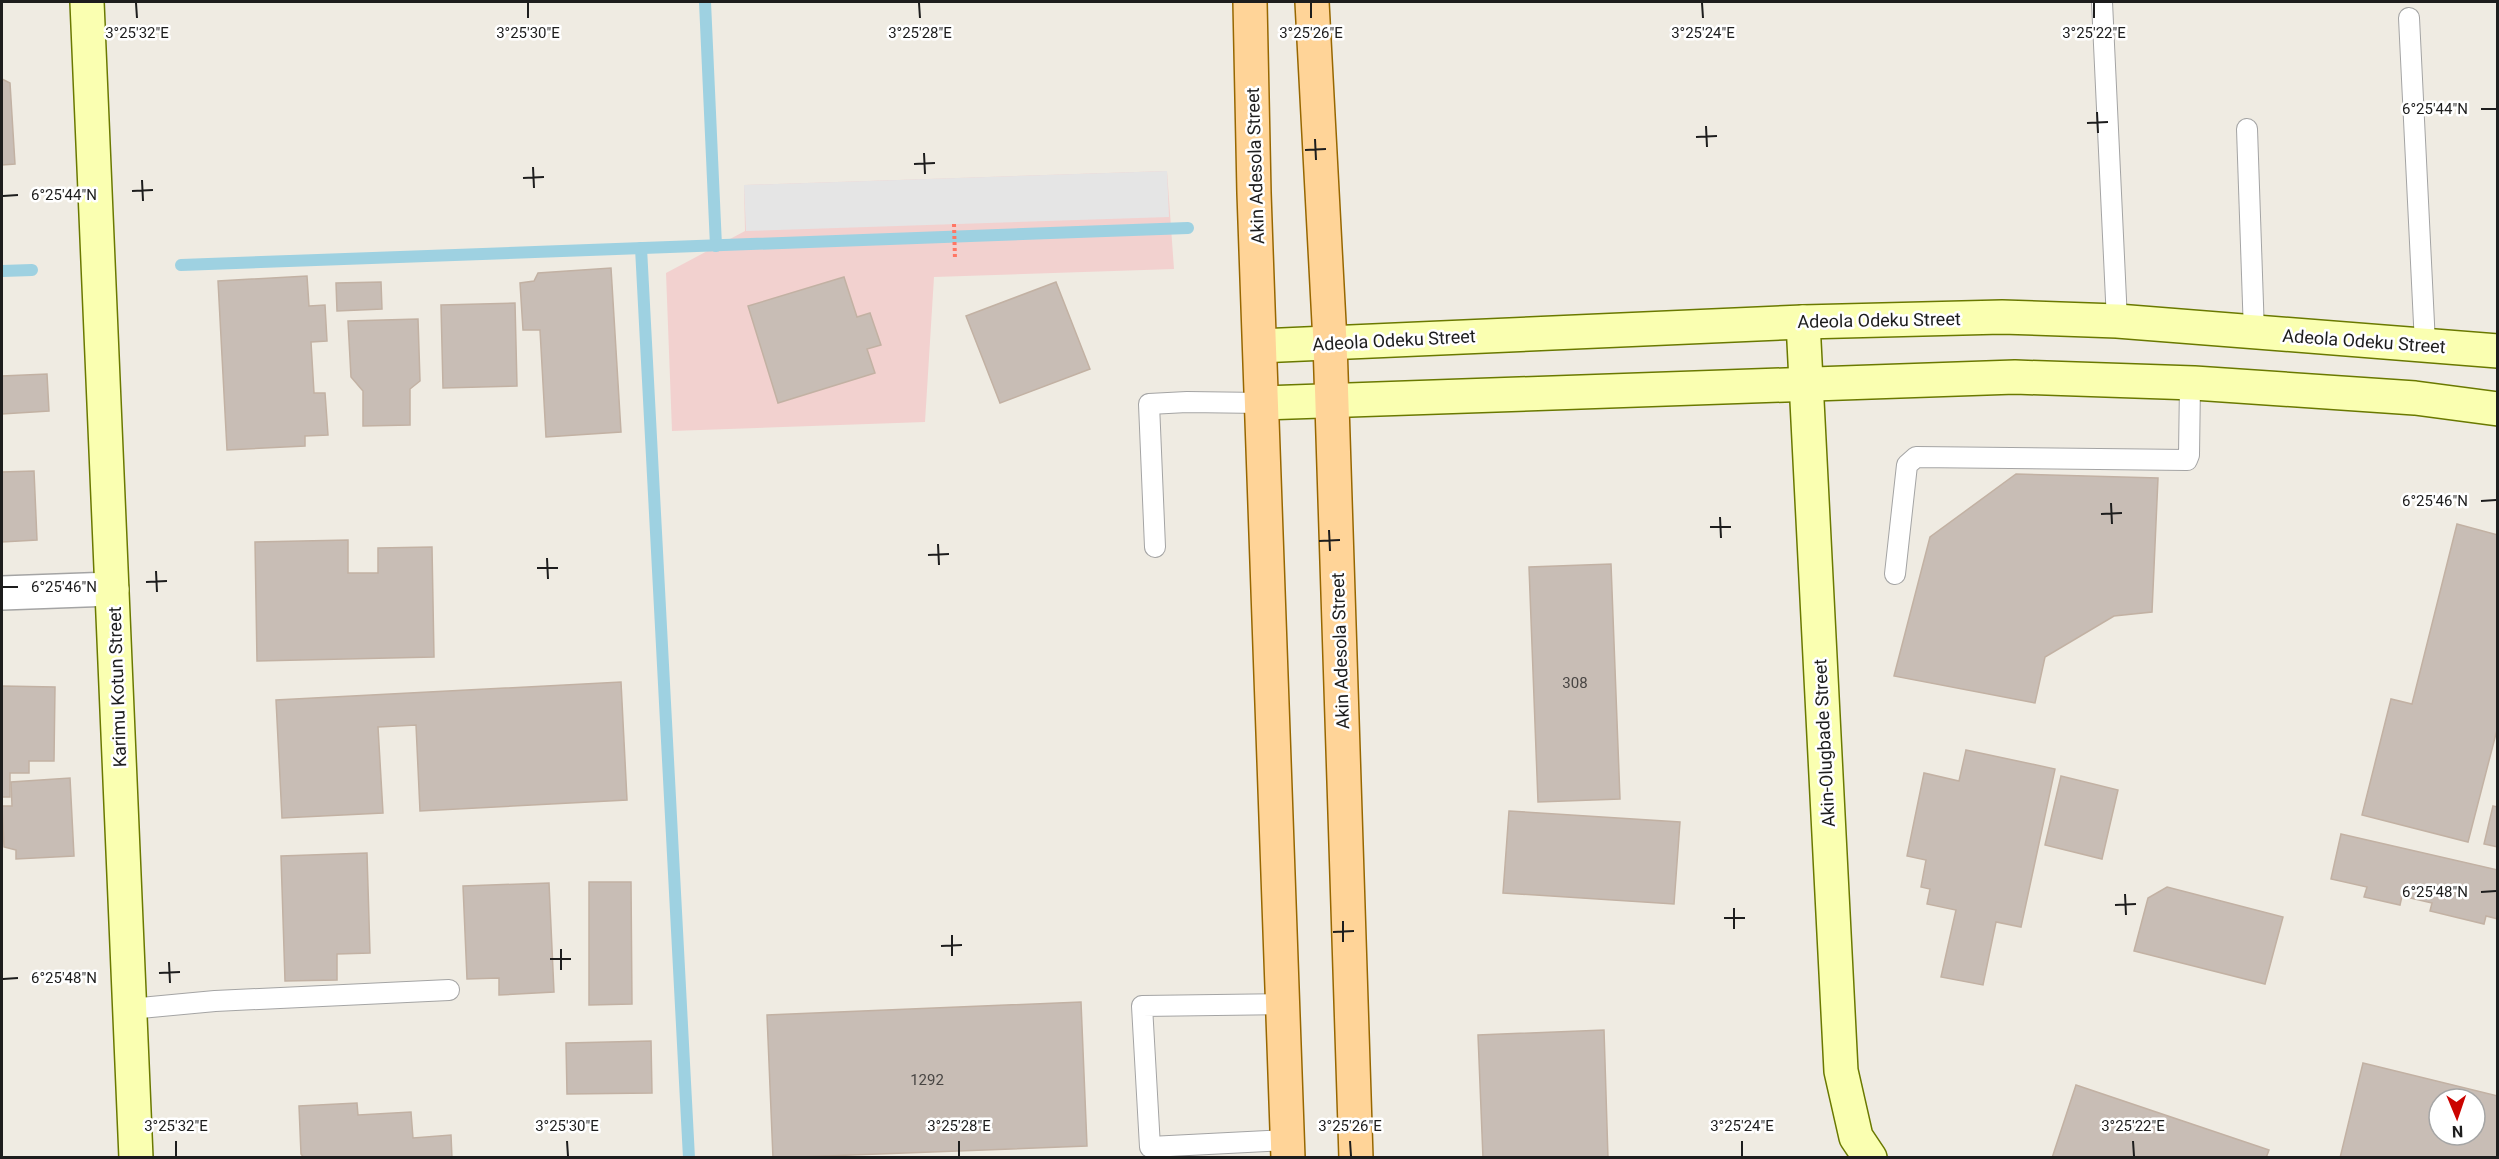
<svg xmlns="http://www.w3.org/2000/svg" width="2499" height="1159" font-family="Roboto,sans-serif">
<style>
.commercial{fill:#f2d1cf}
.parking{fill:#e5e5e5}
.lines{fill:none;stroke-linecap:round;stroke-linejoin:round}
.stream{stroke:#9ed1e1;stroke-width:12}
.building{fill:#c8bdb5;stroke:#c2b1a3;stroke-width:1.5;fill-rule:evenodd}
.lane-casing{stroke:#a4a4a4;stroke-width:22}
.street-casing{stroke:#a4a4a4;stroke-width:36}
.secondary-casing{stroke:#6a7900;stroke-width:36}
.primary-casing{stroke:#976700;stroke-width:36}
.path{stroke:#ff7664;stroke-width:4;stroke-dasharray:3 3;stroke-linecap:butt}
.lane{stroke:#fff;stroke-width:20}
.street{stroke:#fff;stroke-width:33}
.secondary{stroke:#faffb1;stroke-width:33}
.primary{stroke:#ffd498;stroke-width:33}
.ticks{fill:none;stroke:#1d1d1d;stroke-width:2}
.labels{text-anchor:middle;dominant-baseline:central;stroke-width:5;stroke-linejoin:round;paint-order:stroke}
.number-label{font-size:15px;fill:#484543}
.street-label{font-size:18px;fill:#1d1d1d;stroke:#fff}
.ticks-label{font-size:15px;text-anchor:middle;fill:#1d1d1d;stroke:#fff;stroke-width:5;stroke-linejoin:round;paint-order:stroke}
</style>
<rect width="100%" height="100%" fill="#efebe2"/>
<path class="commercial" d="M1167 171 1174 269 934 277 925 422 672 431 666 273 745 231 744 185Z"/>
<path class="parking" d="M1167 171 1169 217 746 231 744 185Z"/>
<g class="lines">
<g class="stream">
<path d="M705 2 716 246"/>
<path d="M641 248 689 1158"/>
<path d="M181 265 1188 228"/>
<path d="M2 271 32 270"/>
</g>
</g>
<g class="building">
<path d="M2 79 10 83 15 164 2 165Z"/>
<path d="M611 268 621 432 546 437 540 330H523L520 283 534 281 538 273Z"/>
<path d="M307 276 309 306 325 305 327 341 311 342 314 393H325L328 435 305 436V446L227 450 218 281Z"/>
<path d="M844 277 857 317 870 313 881 345 867 349 875 373 778 403 748 306Z"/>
<path d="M381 282 382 309 337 311 336 283Z"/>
<path d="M1056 282 1090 369 1000 403 966 316Z"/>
<path d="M515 303 517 386 443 388 441 305Z"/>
<path d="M418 319 420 381 410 389V425L363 426V391L351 377 348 321Z"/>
<path d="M47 374 49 411 2 414V376Z"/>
<path d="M34 471 37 540 2 542V472Z"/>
<path d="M2016 474 2158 478 2152 612 2114 616 2045 657 2035 703 1894 676 1930 537Z"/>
<path d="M2457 524 2498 535V726L2468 842 2362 815 2391 699 2412 704Z"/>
<path d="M348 540V573H378V548L432 547 434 657 257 661 255 542Z"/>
<path d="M1611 564 1620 799 1538 802 1529 567Z"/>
<path d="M621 682 627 800 420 811 416 725 378 727 383 813 282 818 276 700Z"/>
<path d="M2 686 55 687 54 761H29V773H10V797H2Z"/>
<path d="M1966 750 2055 769 2021 927 1996 922 1983 985 1941 977 1956 910 1927 904 1930 889 1921 887 1926 860 1907 856 1924 773 1959 781Z"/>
<path d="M2061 776 2118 790 2102 859 2045 845Z"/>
<path d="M70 778 74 856 16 859V850L4 847 2 806H12L11 782Z"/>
<path d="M2493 806 2498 807V847L2484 844Z"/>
<path d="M1509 811 1680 822 1674 904 1503 893Z"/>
<path d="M2341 834 2498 870V919L2486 916 2484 924 2430 911 2432 903 2402 896 2400 905 2364 897 2367 887 2331 879Z"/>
<path d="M367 853 370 953 337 954V980L285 981 281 856Z"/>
<path d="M589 882H631L632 1004 589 1005Z"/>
<path d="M549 883 554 992 499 995V978L467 979 463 886Z"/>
<path d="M2167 887 2283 917 2265 984 2134 951 2148 898Z"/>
<path d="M1081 1002 1087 1146 773 1158 767 1015Z"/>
<path d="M1604 1030 1608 1158H1483L1478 1035Z"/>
<path d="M651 1041 652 1093 567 1094 566 1043Z"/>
<path d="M2363 1063 2498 1096V1158H2340ZM2439 1099H2475V1135H2439Z"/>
<path d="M2076 1085 2269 1150 2266 1158H2052Z"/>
<path d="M357 1103 358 1115 411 1112 413 1138 451 1135 452 1158H304L301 1154 299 1106Z"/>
</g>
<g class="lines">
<defs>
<g id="lane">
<path d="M2102 2 2117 321"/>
<path d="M2409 18 2425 344"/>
<path d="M2247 129 2254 333"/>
<path d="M1155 547 1149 404 1187 402 1262 403"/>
<path d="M1895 574 1907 465 1916 457 2187 460 2189 455 2190 384"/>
<path d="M1283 1004 1142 1006 1150 1147 1288 1140"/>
<path d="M130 1009 215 1001 449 990"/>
</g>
<path id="street" d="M2 593 112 589"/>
<g id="secondary">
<path d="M87 2 136 1158"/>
<path d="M1803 322 1841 1071 1856 1137 1870 1158"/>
<path d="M1260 346 1803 322 2002 317 2117 321 2498 351"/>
<path d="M1262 403 2015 377 2194 383 2415 398 2498 409"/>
</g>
<g id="primary">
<path d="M1250 2 1254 193 1288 1158"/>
<path d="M1312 2 1330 342 1356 1158"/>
</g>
</defs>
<use href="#lane" class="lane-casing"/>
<use href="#street" class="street-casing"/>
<use href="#secondary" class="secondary-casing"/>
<use href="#primary" class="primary-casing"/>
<path class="path" d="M954 224 955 259"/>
<use href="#lane" class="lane"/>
<use href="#street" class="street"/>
<use href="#secondary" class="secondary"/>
<use href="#primary" class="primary"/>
</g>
<path class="ticks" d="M136 3 137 18M528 3V18M919 3 920 18M1311 3V18M1702 3 1703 18M2094 3V18M2481 109H2496M2097 112 2098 133M2087 123 2108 122M1706 126 1707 147M1696 137 1717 136M1315 139 1316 160M1305 150 1326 149M924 153 925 174M914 164 935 163M533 167 534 188M523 178 544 177M142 180 143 201M132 191 153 190M3 196 18 195M2481 501 2496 500M2111 503 2112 524M2101 514 2122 513M1720 517 1721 538M1710 527H1731M1329 530 1330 551M1319 541 1340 540M938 544 939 565M928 555 949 554M547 558 548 579M537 568H558M156 571 157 592M146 582 167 581M3 587H18M2481 892 2496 891M2125 894 2126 915M2115 905 2136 904M1734 908V929M1724 918H1745M1343 921V942M1333 932 1354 931M952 935V956M941 946 962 945M561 949V970M550 959H571M169 962 170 983M159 973 180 972M3 979 18 978M176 1141V1156M567 1141 568 1156M959 1141V1156M1350 1141 1351 1156M1742 1141V1156M2133 1141 2134 1156"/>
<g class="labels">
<g class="number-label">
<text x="1575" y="683">308</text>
<text x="927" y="1080">1292</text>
</g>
<g class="street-label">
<text transform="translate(1255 166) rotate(-92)">Akin Adesola Street</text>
<text transform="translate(1879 320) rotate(-1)">Adeola Odeku Street</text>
<text transform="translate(1394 340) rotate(-3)">Adeola Odeku Street</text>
<text transform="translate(2364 341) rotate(4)">Adeola Odeku Street</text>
<text transform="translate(1340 651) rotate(-92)">Akin Adesola Street</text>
<text transform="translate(117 687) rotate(-92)">Karimu Kotun Street</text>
<text transform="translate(1824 743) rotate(-93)">Akin-Olugbade Street</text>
</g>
</g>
<g class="ticks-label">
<text x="137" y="38">3°25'32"E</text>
<text x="528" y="38">3°25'30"E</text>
<text x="920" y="38">3°25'28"E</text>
<text x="1311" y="38">3°25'26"E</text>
<text x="1703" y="38">3°25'24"E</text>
<text x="2094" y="38">3°25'22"E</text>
<text x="2435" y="114">6°25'44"N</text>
<text x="64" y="200">6°25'44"N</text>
<text x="2435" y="506">6°25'46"N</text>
<text x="64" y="592">6°25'46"N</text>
<text x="2435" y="897">6°25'48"N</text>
<text x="64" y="983">6°25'48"N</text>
<text x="176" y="1131">3°25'32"E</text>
<text x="567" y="1131">3°25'30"E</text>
<text x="959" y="1131">3°25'28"E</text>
<text x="1350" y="1131">3°25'26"E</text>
<text x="1742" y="1131">3°25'24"E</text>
<text x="2133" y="1131">3°25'22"E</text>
</g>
<rect width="2499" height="1159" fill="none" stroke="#1d1d1d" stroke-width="6"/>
<g transform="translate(2457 1117) rotate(178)"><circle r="28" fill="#ffffff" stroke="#a5a5a5" stroke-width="1.5"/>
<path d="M0-4.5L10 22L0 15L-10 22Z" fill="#cb0300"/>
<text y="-9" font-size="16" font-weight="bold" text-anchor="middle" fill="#1d1d1d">N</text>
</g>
</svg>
